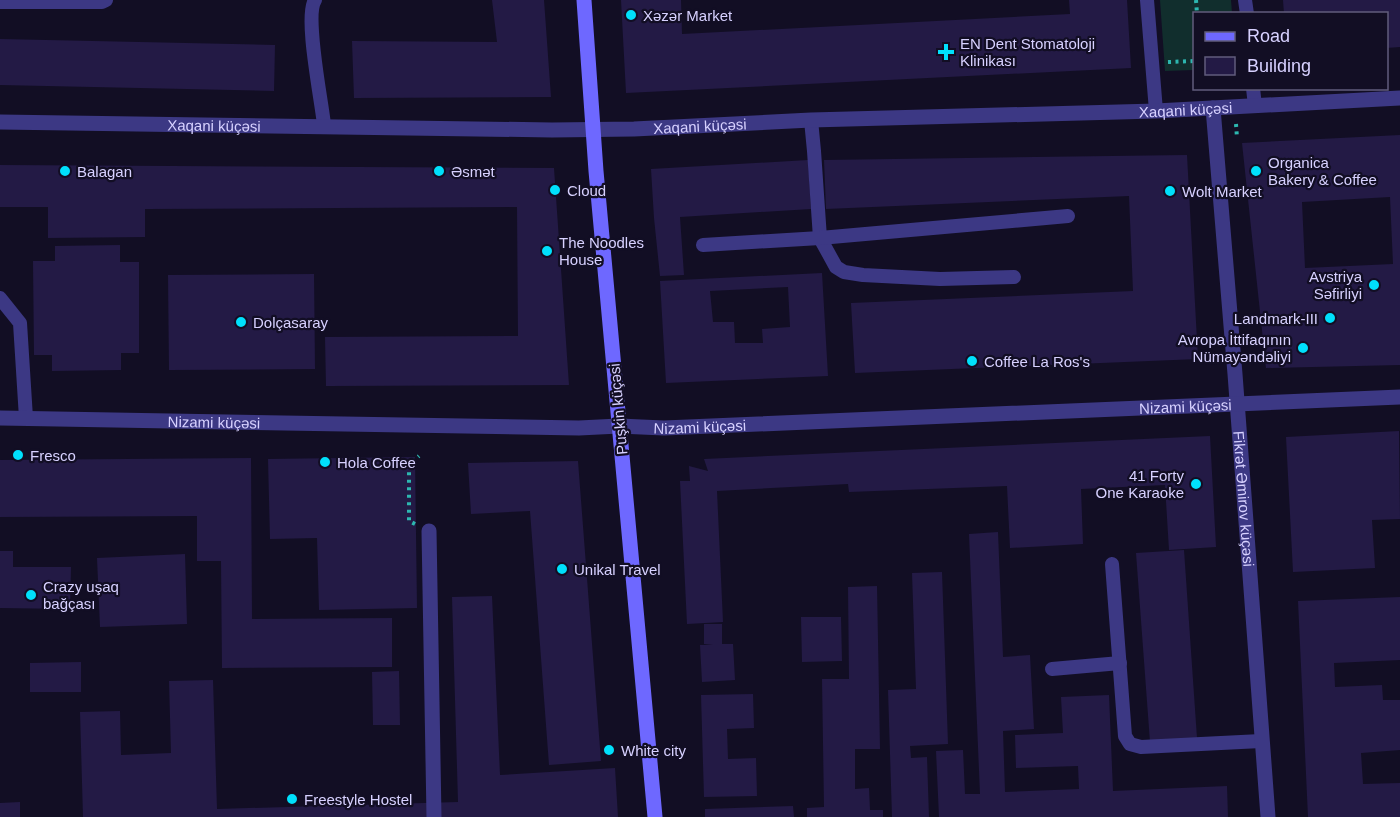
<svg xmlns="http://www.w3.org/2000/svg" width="1400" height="817" font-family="Helvetica,sans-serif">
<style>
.green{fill:#112e2d}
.building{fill:#231a45;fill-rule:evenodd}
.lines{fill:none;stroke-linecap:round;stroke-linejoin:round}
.path{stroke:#2db7b0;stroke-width:4;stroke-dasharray:3 4.5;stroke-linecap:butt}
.lane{stroke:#3c3884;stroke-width:14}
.street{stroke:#3c3884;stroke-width:15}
.secondary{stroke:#6e68ff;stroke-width:15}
.poi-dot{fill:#00e0fc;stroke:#120e24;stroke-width:2}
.labels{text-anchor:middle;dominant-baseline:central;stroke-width:4.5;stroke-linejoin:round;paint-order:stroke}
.poi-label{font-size:15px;fill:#d7d1ff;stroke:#120e24;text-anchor:start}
.street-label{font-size:15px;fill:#d7d1ff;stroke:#120e24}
</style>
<rect width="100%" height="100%" fill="#120e24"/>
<path class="green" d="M1160 0H1231L1232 13 1194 14V70L1165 71Z"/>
<g class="building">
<path d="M492 0H544L551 97 354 98 352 41 497 42Z"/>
<path d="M621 0H681L682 34 1070 14 1069 0H1127L1131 68 626 93Z"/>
<path d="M1283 0H1400V47L1386 48V14H1284Z"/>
<path d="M0 39 275 45 274 91 0 85Z"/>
<path d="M1400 135V365L1266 368 1242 143ZM1390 197 1393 264 1305 268 1302 202Z"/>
<path d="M1187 155 1198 359 855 373 851 303 1133 291 1129 196 826 209 824 160Z"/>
<path d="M808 160 811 209 680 217 684 275 660 276 654 218 651 169Z"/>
<path d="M0 165 554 168 569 385 326 386 325 337 518 336 517 207 145 209V237L48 238V207H0Z"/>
<path d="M120 245V262H139V353H121V370L52 371V355H34L33 261H55V246Z"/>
<path d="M822 273 828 376 666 383 660 281ZM788 287 790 327 762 329 763 343H735L734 322H713L710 291Z"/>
<path d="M314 274 315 369 169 370 168 275Z"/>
<path d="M1399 431 1400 519 1372 520 1375 568 1293 572 1286 437Z"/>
<path d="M1210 436 1216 547 1169 550 1165 485 1081 489 1083 544 1010 548 1007 486 849 492 848 484 717 491 723 622 687 624 680 481H690L689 466 708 471 704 459Z"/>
<path d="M415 457 417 608 319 610 317 538 270 539 268 459Z"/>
<path d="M251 458 252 619 392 618V667L222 668 221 561H197V516L0 517V460Z"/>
<path d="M578 461 601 761 549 765 530 511 471 514 468 463Z"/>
<path d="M998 532 1003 657 1030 655 1034 729 1003 731 1005 792 1079 789 1078 766 1016 768 1015 735 1063 733 1061 697 1109 695 1113 791 1227 786 1228 817H939L936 751 963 750 965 794H980L969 534Z"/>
<path d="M1184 550 1197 738 1150 742 1136 553Z"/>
<path d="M0 551H13V567H71L70 609 0 608Z"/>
<path d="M185 554 187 624 100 627 97 558Z"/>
<path d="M942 572 948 744 910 746 911 758 927 757 929 817H892L888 690 916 689 912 573Z"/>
<path d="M877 586 880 749H855V789L869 788 870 810H883V817H807V808L824 807 822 679H849L848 587Z"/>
<path d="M492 596 500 775 615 768 618 817H83L80 712 120 711 121 755 171 753 169 681 213 680 217 809 458 802 452 597Z"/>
<path d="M1400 597V660L1334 663 1335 687 1382 685 1383 700H1400V750L1361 753 1363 784 1400 783V817H1308L1298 601Z"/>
<path d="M801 617H841L842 661 802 662Z"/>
<path d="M704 624H722V644H733L735 680 702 682 700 645H713L704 644Z"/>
<path d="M81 662V692H30V663Z"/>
<path d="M399 671 400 725H373L372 672Z"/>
<path d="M753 694 754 728 727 729 728 759 756 758 757 796 704 797 701 695Z"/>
<path d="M20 802V817H0V803Z"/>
<path d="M793 806 794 817H705V809Z"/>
</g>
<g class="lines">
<g class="path">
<path d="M1196 0 1197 14"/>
<path d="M1168 62 1194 61"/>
<path d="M1236 124 1237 138"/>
<path d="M415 524 409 521V465L419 456"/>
</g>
<g class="lane">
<path d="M315 0C304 16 322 102 324 125"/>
<path d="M1147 0 1156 111"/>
<path d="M1245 0 1247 14"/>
<path d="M0 2H102L106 0"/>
<path d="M1253 88 1255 106"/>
<path d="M811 120 814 151 820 238 836 267 844 272 863 275 940 279 1014 277"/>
<path d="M703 245 820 238 1068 216"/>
<path d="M0 298 20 323 26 418"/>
<path d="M1112 564 1125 736 1130 744 1141 747 1261 741"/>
<path d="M1052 669 1120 663"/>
</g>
<g class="street">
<path id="s1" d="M1213 108 1235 374 1268 817"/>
<path id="s2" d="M0 122 552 130 634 129 811 120 1156 111 1400 98"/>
<path id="s3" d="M0 418 579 428 619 426 664 428 1400 397"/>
<path d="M429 531 434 817"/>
</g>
<path class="secondary" d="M584 0 596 171 655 817"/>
</g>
<g class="poi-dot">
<circle cx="631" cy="15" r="6"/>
<path d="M943 43h6v6h6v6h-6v6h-6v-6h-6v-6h6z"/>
<circle cx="65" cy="171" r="6"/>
<circle cx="439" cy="171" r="6"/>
<circle cx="1256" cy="171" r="6"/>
<circle cx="555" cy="190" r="6"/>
<circle cx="1170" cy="191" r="6"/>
<circle cx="547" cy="251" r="6"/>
<circle cx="1374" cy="285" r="6"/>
<circle cx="1330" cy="318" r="6"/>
<circle cx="241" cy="322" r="6"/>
<circle cx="1303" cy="348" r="6"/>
<circle cx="972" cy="361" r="6"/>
<circle cx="18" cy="455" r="6"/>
<circle cx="325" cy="462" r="6"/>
<circle cx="1196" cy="484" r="6"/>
<circle cx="562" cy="569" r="6"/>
<circle cx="31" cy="595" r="6"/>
<circle cx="609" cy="750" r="6"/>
<circle cx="292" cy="799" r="6"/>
</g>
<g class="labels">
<g class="poi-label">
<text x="643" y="15">Xəzər Market</text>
<text x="960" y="43">EN Dent Stomatoloji<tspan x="960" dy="17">Klinikası</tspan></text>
<text x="1268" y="162">Organica<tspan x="1268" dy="17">Bakery &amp; Coffee</tspan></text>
<text x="77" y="171">Balagan</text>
<text x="451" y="171">Əsmət</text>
<text x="567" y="190">Cloud</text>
<text x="1182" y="191">Wolt Market</text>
<text x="559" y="242">The Noodles<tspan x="559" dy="17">House</tspan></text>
<text x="1362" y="276" text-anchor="end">Avstriya<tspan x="1362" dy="17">Səfirliyi</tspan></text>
<text x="1318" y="318" text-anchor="end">Landmark-III</text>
<text x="253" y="322">Dolçasaray</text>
<text x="1291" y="339" text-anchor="end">Avropa İttifaqının<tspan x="1291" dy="17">Nümayəndəliyi</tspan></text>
<text x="984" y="361">Coffee La Ros's</text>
<text x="30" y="455">Fresco</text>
<text x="337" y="462">Hola Coffee</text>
<text x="1184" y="475" text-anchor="end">41 Forty<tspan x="1184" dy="17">One Karaoke</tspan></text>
<text x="574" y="569">Unikal Travel</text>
<text x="43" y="586">Crazy uşaq<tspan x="43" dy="17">bağçası</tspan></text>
<text x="621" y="750">White city</text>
<text x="304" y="799">Freestyle Hostel</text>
</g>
<g class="street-label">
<text stroke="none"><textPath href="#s2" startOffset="1186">Xaqani küçəsi</textPath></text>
<text stroke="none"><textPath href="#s2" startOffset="214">Xaqani küçəsi</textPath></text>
<text stroke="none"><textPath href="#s2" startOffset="700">Xaqani küçəsi</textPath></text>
<text stroke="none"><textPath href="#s3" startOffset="1186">Nizami küçəsi</textPath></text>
<text transform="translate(618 409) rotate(-95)">Puşkin küçəsi</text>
<text stroke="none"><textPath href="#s3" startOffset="214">Nizami küçəsi</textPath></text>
<text stroke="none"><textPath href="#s3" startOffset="700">Nizami küçəsi</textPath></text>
<text stroke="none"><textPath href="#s1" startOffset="392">Fikrət Əmirov küçəsi</textPath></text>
</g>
</g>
<rect x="1193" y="12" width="195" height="78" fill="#120e24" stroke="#615c7c" stroke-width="1.5"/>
<rect x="1205" y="32" width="30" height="9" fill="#6e68ff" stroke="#615c7c" stroke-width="1.5"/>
<text x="1247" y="42" font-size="18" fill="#d7d1ff">Road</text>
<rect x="1205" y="57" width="30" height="18" fill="#231a45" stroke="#615c7c" stroke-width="1.5"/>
<text x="1247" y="72" font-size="18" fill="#d7d1ff">Building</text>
</svg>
